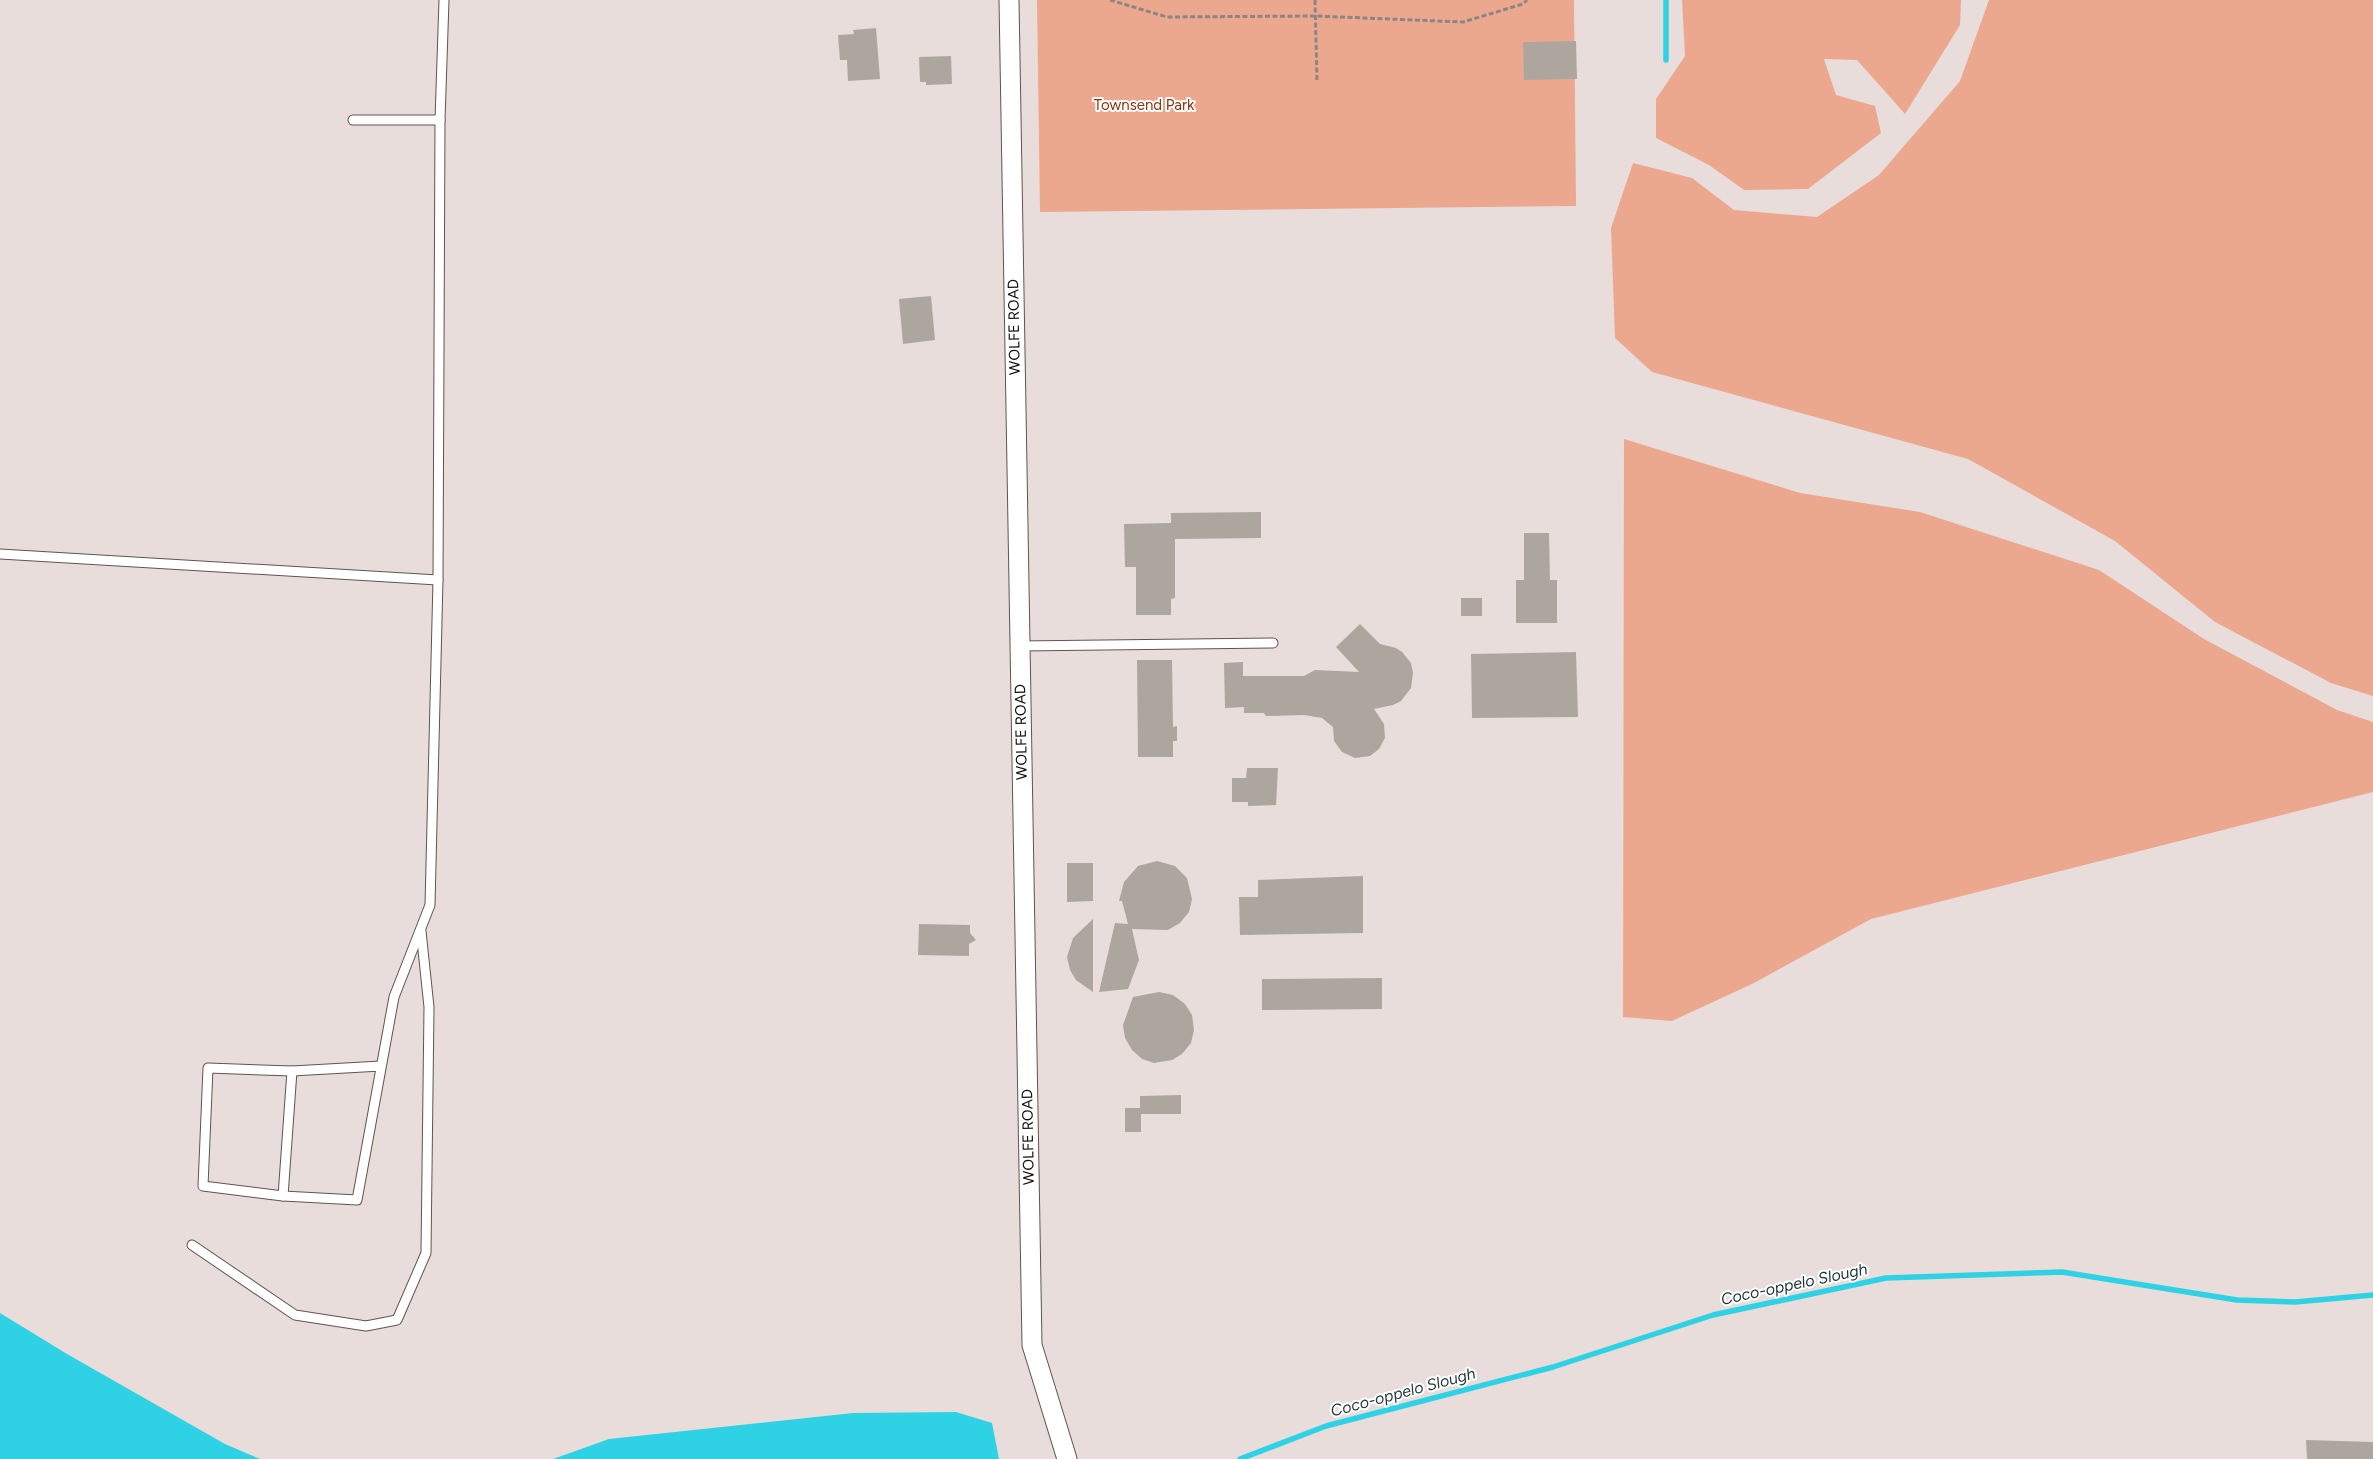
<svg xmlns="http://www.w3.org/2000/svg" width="2373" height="1459" font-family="Figtree,sans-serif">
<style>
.green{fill:#eba88f}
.water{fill:#2ed2e4}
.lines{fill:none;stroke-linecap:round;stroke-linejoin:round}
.stream{stroke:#2ed2e4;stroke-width:5.5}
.building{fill:#ada69f}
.service-casing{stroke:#5d5552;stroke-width:11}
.minor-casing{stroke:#5d5552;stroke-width:21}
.path{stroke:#8d8583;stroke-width:3;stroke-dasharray:5 2.5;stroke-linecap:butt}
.service{stroke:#fff;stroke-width:9}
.minor{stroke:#fff;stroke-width:19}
.labels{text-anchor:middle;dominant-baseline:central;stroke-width:4;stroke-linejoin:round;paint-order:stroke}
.park-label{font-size:15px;fill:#89340e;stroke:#fff}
.street-label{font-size:15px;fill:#0f0c0b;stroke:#fff}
.water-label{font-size:16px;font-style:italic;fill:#1c3639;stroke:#fff}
</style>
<rect width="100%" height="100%" fill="#e8ddda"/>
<g class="green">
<path d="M1037 0H1574L1576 206 1040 212Z"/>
<path d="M1682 0H1961L1960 25 1905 114 1857 60 1824 59 1836 95 1875 106 1881 133 1808 189 1744 190 1709 165 1656 138V99L1685 56Z"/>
<path d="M1989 0H2373V696L2331 683 2215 622 2115 541 1968 459 1652 372 1615 338 1611 228 1633 163 1692 178 1734 210 1817 217 1879 175 1960 81Z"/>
<path d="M1624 439 1800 493 1920 512 2099 570 2204 639 2337 710 2373 722V792L1871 919 1754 983 1672 1021 1623 1017Z"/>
</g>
<g class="water">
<path d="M0 1313 67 1354 225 1444 260 1459H0Z"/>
<path d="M956 1412 992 1423 999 1459H553L609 1439 853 1413Z"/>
</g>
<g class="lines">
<g class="stream">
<path d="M1666 60V0"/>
<path d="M1240 1459 1326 1426 1553 1367 1713 1315 1886 1278 2062 1272 2237 1300 2295 1302 2373 1295"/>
</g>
</g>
<g class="building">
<path d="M876 28 880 79 848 81 847 60H840L838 35 854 34 853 30Z"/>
<path d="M1576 41 1577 79 1524 80 1523 42Z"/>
<path d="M951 56 952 84 926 85V82H920L919 57Z"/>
<path d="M931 296 935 340 903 344 899 299Z"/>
<path d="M1261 512V538L1175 539V598L1171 599V615H1136V567H1125L1124 524 1171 523V513Z"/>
<path d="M1524 533H1549L1550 580H1557V623H1516V580H1524Z"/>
<rect x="1461" y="598" width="21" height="18"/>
<path d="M1360 624 1380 644 1396 648 1402 652 1411 663 1413 673 1411 688 1401 701 1393 705 1374 709 1384 724 1385 738 1379 749 1370 756 1355 758 1342 752 1334 741 1333 727 1322 718 1304 715 1266 716 1264 713H1244V707L1225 708 1224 663 1243 662V676H1304L1315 670 1359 672 1336 647Z"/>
<path d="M1576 652 1578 717 1472 718 1471 654Z"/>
<path d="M1137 660H1172L1173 727 1177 726V741H1173V757H1138Z"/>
<path d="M1247 768H1278L1276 805 1248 806V802H1232V778H1246Z"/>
<path d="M1157 861 1175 866 1187 878 1192 899 1189 912 1180 923 1168 930 1132 929 1139 960 1128 989 1099 992 1115 923 1128 924 1122 901H1119L1124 882 1138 866Z"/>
<path d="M1067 863H1093V901L1067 902Z"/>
<path d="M1363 876V933L1240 935 1239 897H1258V880Z"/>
<path d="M1093 919V992L1076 980 1070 970 1067 957 1073 938Z"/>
<path d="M919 924 970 925V933L976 940 969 944V956L918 955Z"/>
<path d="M1382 978V1009L1262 1010V979Z"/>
<path d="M1159 992 1173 995 1185 1004 1192 1015 1194 1030 1191 1043 1182 1054 1172 1060 1154 1063 1142 1059 1132 1050 1125 1038 1123 1025 1133 997Z"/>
<path d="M1181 1095V1114H1141V1132H1125V1108H1140V1096Z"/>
<path d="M2306 1440 2373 1442V1459H2307Z"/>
</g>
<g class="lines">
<defs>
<g id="service">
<path d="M353 120H440"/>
<path d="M0 554 438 580"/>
<path d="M1020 646 1273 643"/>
<path d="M381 1066 292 1071 208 1068 203 1186 283 1196 357 1200 394 997 430 905 438 580 440 120 444 0"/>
<path d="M283 1196 292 1071"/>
<path d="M192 1245 295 1315 366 1326 397 1320 426 1253 429 1007 421 931"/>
</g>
<path id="minor" d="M1009 0 1032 1345 1067 1459"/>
</defs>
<use href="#service" class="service-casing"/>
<use href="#minor" class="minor-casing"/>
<g class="path">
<path d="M1110 0 1167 17 1315 16 1463 22 1523 4 1527 0"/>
<path d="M1315 0 1317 80"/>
</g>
<use href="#service" class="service"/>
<use href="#minor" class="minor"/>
</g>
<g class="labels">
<g class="park-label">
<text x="1144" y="105">Townsend Park</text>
</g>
<g class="street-label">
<text transform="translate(1014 327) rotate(-91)">WOLFE ROAD</text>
<text transform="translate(1021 732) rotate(-91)">WOLFE ROAD</text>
<text transform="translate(1028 1137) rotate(-91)">WOLFE ROAD</text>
</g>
<g class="water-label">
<text transform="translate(1794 1284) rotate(-12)">Coco-oppelo Slough</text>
<text transform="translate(1403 1392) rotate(-15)">Coco-oppelo Slough</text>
</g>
</g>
</svg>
